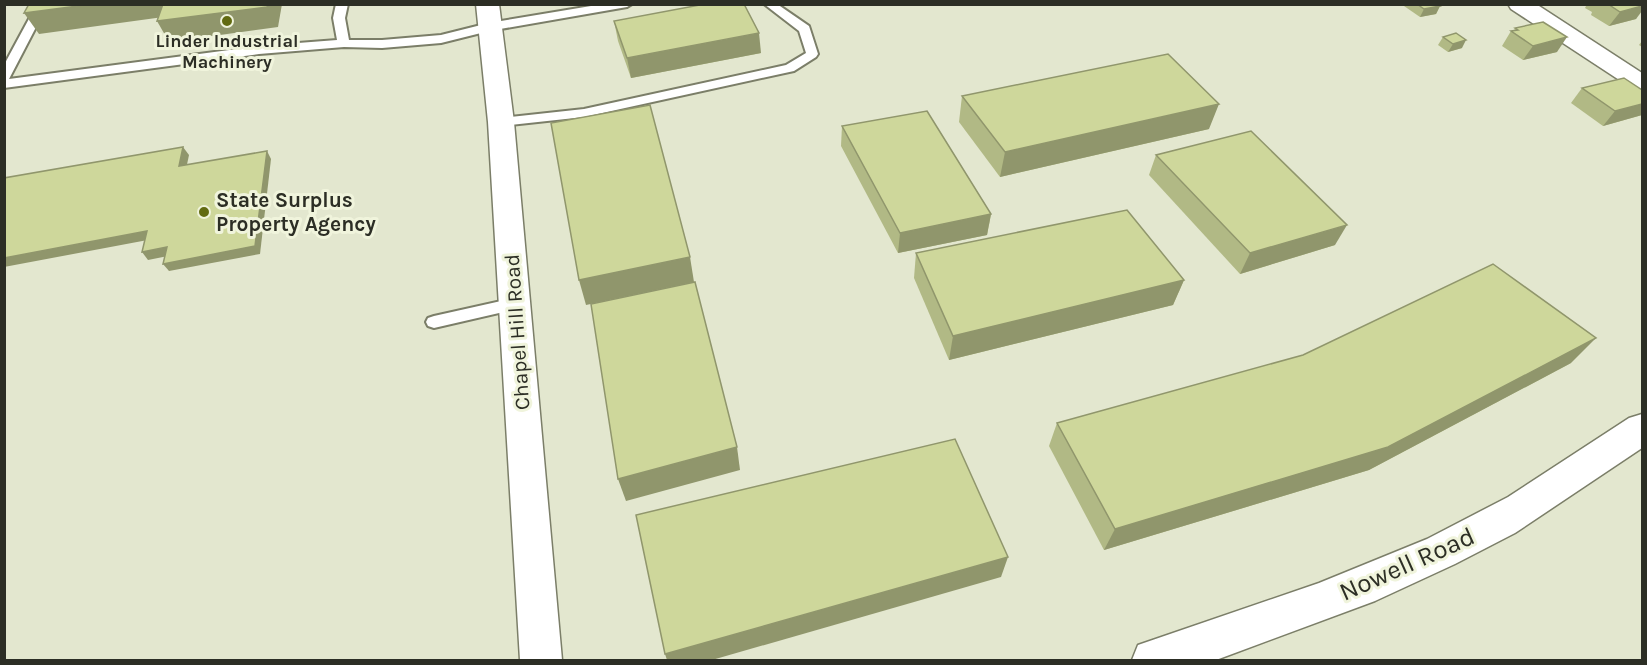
<svg xmlns="http://www.w3.org/2000/svg" width="1647" height="665" font-family="Karla,sans-serif">
<style>
.lines{fill:none;stroke-linecap:round;stroke-linejoin:round}
.lane-casing{stroke:#7b7e68;stroke-width:4}
.street-casing{stroke:#7b7e68;stroke-width:3}
.secondary-casing{stroke:#7b7e68;stroke-width:3}
.lane{fill:#fff;fill-rule:evenodd}
.street{fill:#fff;fill-rule:evenodd}
.secondary{fill:#fff;fill-rule:evenodd}
.wall{fill:#b1b985}
.shaded-wall{fill:#90966c}
.building{fill:#ced79b;stroke:#90966c;stroke-width:1.5}
.poi-dot{fill:#626b11;stroke:#f0f4dc;stroke-width:2}
.labels{text-anchor:middle;dominant-baseline:central;stroke-width:6;stroke-linejoin:round;paint-order:stroke}
.far-poi-label{font-size:18px;font-weight:bold;fill:#2c2e25;stroke:#f0f4dc}
.poi-label{font-size:21px;font-weight:bold;fill:#2c2e25;stroke:#f0f4dc;text-anchor:start}
.street-label{font-size:21px;fill:#2c2e25;stroke:#f0f4dc}
.near-street-label{font-size:26px;fill:#2c2e25;stroke:#f0f4dc}
</style>
<rect width="100%" height="100%" fill="#e3e7cf"/>
<g class="lines">
<defs>
<g id="lane">
<path d="M37 4H48L9 79 259 46 337 40 333 18 336 4H348L345 18 349 40H382L441 35 489 23 603 4H632L627 7 489 31 441 43 382 48 344 47 259 54 4 88V65Z"/>
<path d="M764 4H777L809 26 818 54 816 57 794 71 584 117 501 126 494 122 501 118 584 109 786 65 806 53 799 31Z"/>
<path d="M515 298 521 300 523 304 521 308 434 328 428 326 426 322 428 318 434 316Z"/>
</g>
<path id="street" d="M1508 4H1536L1642 73V92L1633 89 1511 9Z"/>
<g id="secondary">
<path d="M476 4H499L514 122 562 660H520L488 122Z"/>
<path d="M1642 414V448L1515 533 1455 564 1375 601 1216 660H1132L1138 645 1319 583 1427 539 1508 497 1629 418Z"/>
</g>
</defs>
<use href="#lane" class="lane-casing"/>
<use href="#street" class="street-casing"/>
<use href="#secondary" class="secondary-casing"/>
<use href="#lane" class="lane"/>
<use href="#street" class="street"/>
<use href="#secondary" class="secondary"/>
</g>
<g class="wall">
<path d="M1405 4H1437L1440 6 1436 14 1420 17 1404 6Z"/>
<path d="M1587 4H1642L1636 19 1609 26 1591 15 1592 12 1585 8Z"/>
<path d="M614 21 761 53 631 78 618 41Z"/>
<path d="M1515 28 1557 52 1523 60 1502 46 1511 31H1514Z"/>
<path d="M1443 37 1462 48 1448 52 1438 45Z"/>
<path d="M1642 41V47L1639 45Z"/>
<path d="M1582 88 1642 90V115L1603 126 1571 103Z"/>
<path d="M962 96 1209 129 1000 177 959 122Z"/>
<path d="M842 126 991 214 987 235 898 253 841 146Z"/>
<path d="M1156 155 1335 245 1240 274 1149 175Z"/>
<path d="M916 253 1184 280 1173 305 949 360 914 278Z"/>
<path d="M1571 363 1369 470 1104 550 1049 446 1057 423Z"/>
</g>
<g class="shaded-wall">
<path d="M93 4H172L178 15 39 34 24 13Z"/>
<path d="M268 4H282L278 27 169 42 157 21Z"/>
<path d="M1440 6 1436 14 1420 17 1424 9Z"/>
<path d="M1642 6V11L1636 19 1609 26 1620 12Z"/>
<path d="M759 33 761 53 631 78 627 58Z"/>
<path d="M1567 37 1557 52 1523 60 1533 46Z"/>
<path d="M1466 40 1462 48 1448 52 1453 44Z"/>
<path d="M1219 104 1209 129 1000 177 1005 152Z"/>
<path d="M1642 104V115L1603 126 1615 111Z"/>
<path d="M183 147 189 155 185 174 179 166Z"/>
<path d="M267 151 271 159 260 254 169 271 163 264Z"/>
<path d="M991 214 987 235 898 253 900 233Z"/>
<path d="M1347 225 1335 245 1240 274 1250 253Z"/>
<path d="M147 231 153 239 4 267V258Z"/>
<path d="M167 247 173 255 148 260 142 252Z"/>
<path d="M690 257 694 282 586 305 579 280Z"/>
<path d="M1184 280 1173 305 949 360 953 336Z"/>
<path d="M1596 338 1571 363 1369 470 1104 550 1115 529Z"/>
<path d="M737 447 740 470 626 501 618 479Z"/>
<path d="M1008 557 1001 577 712 660H667L665 654Z"/>
</g>
<g class="building">
<path d="M29 4H93L24 13Z"/>
<path d="M163 4H268L267 7 157 21Z"/>
<path d="M705 4H744L759 33 627 58 614 21Z"/>
<path d="M1417 4H1437L1440 6 1424 9Z"/>
<path d="M1608 4H1642V6L1620 12Z"/>
<path d="M1543 22 1567 37 1533 46 1511 31 1518 30 1515 28Z"/>
<path d="M1456 33 1466 40 1453 44 1443 37Z"/>
<path d="M1168 54 1219 104 1005 152 962 96Z"/>
<path d="M1624 78 1642 90V104L1615 111 1582 88Z"/>
<path d="M650 105 690 257 579 280 551 123Z"/>
<path d="M927 111 991 214 900 233 842 126Z"/>
<path d="M1251 131 1347 225 1250 253 1156 155Z"/>
<path d="M183 147 179 166 267 151 255 246 163 264 167 247 142 252 147 231 4 258V178Z"/>
<path d="M1127 210 1184 280 953 336 916 253Z"/>
<path d="M1493 264 1596 338 1388 447 1115 529 1057 423 1303 355Z"/>
<path d="M695 282 737 447 618 479 591 304Z"/>
<path d="M955 439 1008 557 665 654 636 515Z"/>
</g>
<g class="poi-dot">
<circle cx="227" cy="21" r="6"/>
<circle cx="204" cy="212" r="6"/>
</g>
<g class="labels">
<g class="far-poi-label">
<text x="227" y="41">Linder Industrial<tspan x="227" dy="21">Machinery</tspan></text>
</g>
<g class="poi-label">
<text x="216" y="200">State Surplus<tspan x="216" dy="24">Property Agency</tspan></text>
</g>
<g class="street-label">
<text transform="translate(517 332) rotate(-94)">Chapel Hill Road</text>
</g>
<g class="near-street-label">
<text transform="translate(1407 564) rotate(-24)">Nowell Road</text>
</g>
</g>
<rect width="1647" height="665" fill="none" stroke="#2c2e25" stroke-width="12"/>
</svg>
